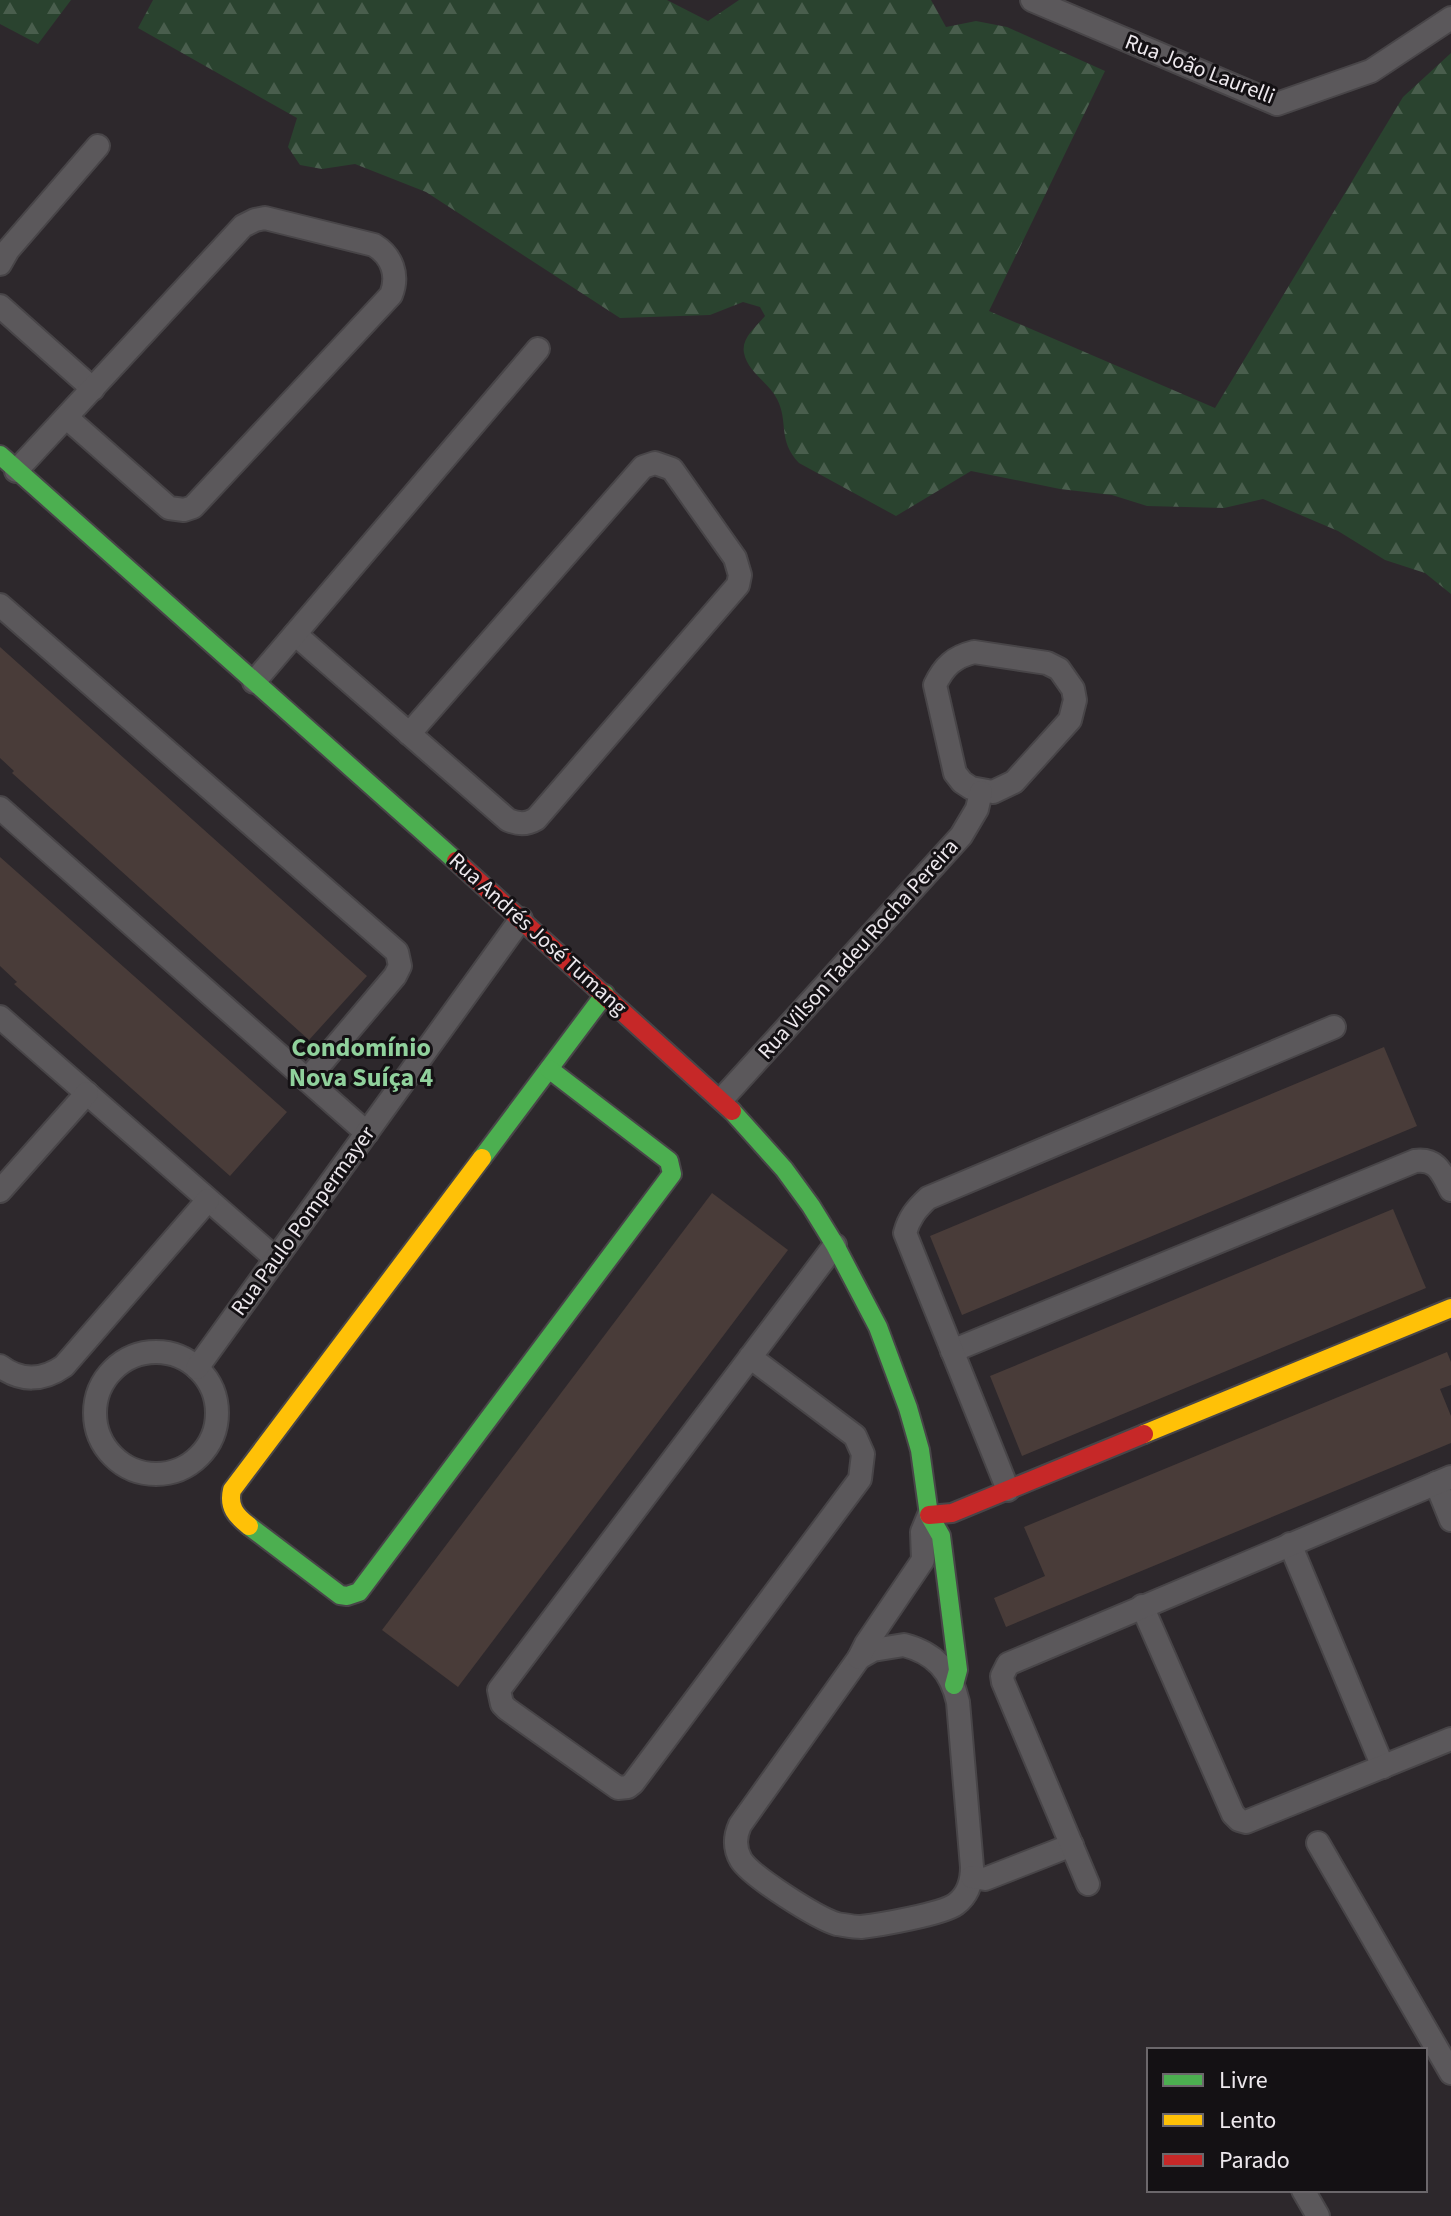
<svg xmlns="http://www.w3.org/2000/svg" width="1451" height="2216" font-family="'Source Sans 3',sans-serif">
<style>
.forest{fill:url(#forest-firs)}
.building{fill:#493c39}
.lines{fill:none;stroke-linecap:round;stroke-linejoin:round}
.street-casing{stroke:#484548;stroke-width:26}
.fast-casing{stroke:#484548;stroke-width:22}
.slow-casing{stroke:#484548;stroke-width:22}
.jam-casing{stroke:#484548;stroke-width:22}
.street{stroke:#5b585b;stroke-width:22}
.fast{stroke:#4caf50;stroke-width:18}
.slow{stroke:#ffc107;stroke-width:18}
.jam{stroke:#c62828;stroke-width:18}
.labels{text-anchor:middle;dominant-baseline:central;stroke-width:6;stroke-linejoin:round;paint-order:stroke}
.street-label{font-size:22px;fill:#ede8ed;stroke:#141114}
.quarter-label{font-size:26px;font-weight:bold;fill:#90d19c;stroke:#141114}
</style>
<defs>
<pattern id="forest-firs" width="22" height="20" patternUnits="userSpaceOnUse" patternTransform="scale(2)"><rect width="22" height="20" fill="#2a432f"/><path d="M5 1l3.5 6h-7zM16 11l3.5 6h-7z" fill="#495e4d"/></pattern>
</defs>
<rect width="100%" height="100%" fill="#2d282c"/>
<g class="forest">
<path d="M0 0H71L38 44 0 24Z"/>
<path d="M153 0H667L708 21 739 0H931L946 27 976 21 1007 27 1105 71 989 311 1215 408 1403 97 1451 53V594L1425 573 1385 560 1338 531 1263 499 1224 508 1147 506 1112 495 1060 489 971 471 896 516 799 463C777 440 789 422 777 399 769 382 748 373 744 353 741 338 756 327 765 316L760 307 743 302 710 315 620 318 426 192 355 164 322 169 300 165 288 147 297 118 138 28Z"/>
</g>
<g class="building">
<path d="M0 647 367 976 309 1040 12 773 14 771 0 758Z"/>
<path d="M0 857 287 1112 230 1176 14 984 17 982 0 966Z"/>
<path d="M1384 1047 1417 1126 962 1315 930 1236Z"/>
<path d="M712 1193 788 1250 458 1687 382 1630Z"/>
<path d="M1393 1209 1426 1288 1022 1456 990 1376Z"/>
<path d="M1447 1352 1451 1362V1385L1440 1389 1451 1416V1443L1006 1627 994 1598 1045 1576 1024 1527Z"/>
</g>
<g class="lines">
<defs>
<g id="street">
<path d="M1032 0 1277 104 1371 71 1451 18"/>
<path d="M0 264 8 250 98 146"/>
<path d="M0 306 93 389"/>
<path d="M16 471 243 226 255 220 265 218 374 245C392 256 399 275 391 295L193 507 184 510 169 508 66 417"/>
<path d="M0 605 397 952 400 966 395 976 307 1080"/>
<path d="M295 634 508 820C518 824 526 825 536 819L738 585 740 575 735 558 672 469 655 463 643 467 409 734"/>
<path d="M974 652 1047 663 1059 669 1073 689 1075 700 1070 720 1014 782 993 792 971 788 962 782 955 773 935 685C944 666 954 657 974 652Z"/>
<path d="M254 682 538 349"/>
<path d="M0 808 367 1133"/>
<path d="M0 1017 276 1259"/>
<path d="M722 1099 961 836 977 809 981 792"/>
<path d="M0 1191 87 1093"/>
<path d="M952 1351 1415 1161C1437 1158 1442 1173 1451 1190"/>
<circle cx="156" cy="1413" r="61"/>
<path d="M750 1357 855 1436 863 1454 860 1479 633 1783 628 1787 618 1788 507 1709 502 1704 499 1690 835 1245"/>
<path d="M0 1366C21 1382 43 1381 64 1366L208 1200"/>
<path d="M197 1368 521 919"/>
<path d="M1436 1483 1451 1520"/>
<path d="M1008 1490 905 1233C909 1218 916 1209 928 1198L1334 1027"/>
<path d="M1290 1544 1383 1767"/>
<path d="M1142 1606 1233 1814 1239 1820 1246 1822 1451 1739"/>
<path d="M904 1645C935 1653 951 1671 958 1702L972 1867C972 1882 968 1895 956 1904 943 1914 879 1925 861 1927 853 1927 844 1925 837 1924 817 1918 752 1877 741 1860 734 1848 735 1836 740 1825L859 1658 873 1650Z"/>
<path d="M859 1658 866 1644 923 1560 922 1532 929 1515"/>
<path d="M1318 1843 1451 2073"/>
<path d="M972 1877 985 1879 1072 1845"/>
<path d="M1088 1884 1003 1682 1002 1676 1008 1664 1451 1477"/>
<path d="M1303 2190 1318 2216"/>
</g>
<g id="fast">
<path d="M0 455 456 861"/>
<path d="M732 1111 784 1169 811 1206 835 1245 878 1327 908 1408 920 1450 929 1515 941 1536 958 1670 954 1685"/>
<path d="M482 1158 605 994"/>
<path d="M249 1526 340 1595 347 1596 359 1592 672 1174 669 1161 549 1069"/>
</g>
<g id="slow">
<path d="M1144 1434 1451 1308"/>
<path d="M249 1526C236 1516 228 1507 232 1490L482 1158"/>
</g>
<g id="jam">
<path d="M456 861 732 1111"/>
<path d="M929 1515 952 1513 1144 1434"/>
</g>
</defs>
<use href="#street" class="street-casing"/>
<use href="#fast" class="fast-casing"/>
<use href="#slow" class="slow-casing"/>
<use href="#jam" class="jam-casing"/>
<use href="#street" class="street"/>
<use href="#fast" class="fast"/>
<use href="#slow" class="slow"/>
<use href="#jam" class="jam"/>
</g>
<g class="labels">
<g class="street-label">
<text transform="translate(1200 69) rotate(21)">Rua João Laurelli</text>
<text transform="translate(538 934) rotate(42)">Rua Andrés José Tumang</text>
<text transform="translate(858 949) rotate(-48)">Rua Vilson Tadeu Rocha Pereira</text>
<text transform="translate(303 1221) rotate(-54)">Rua Paulo Pompermayer</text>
</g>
<g class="quarter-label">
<text x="361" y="1047">Condomínio<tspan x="361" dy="30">Nova Suíça 4</tspan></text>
</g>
</g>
<rect x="1147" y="2048" width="280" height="144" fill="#141114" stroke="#6b676b" stroke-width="2"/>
<rect x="1163" y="2074" width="40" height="12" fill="#4caf50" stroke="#6b676b" stroke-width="2"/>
<text x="1219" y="2088" font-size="24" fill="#ede8ed">Livre</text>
<rect x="1163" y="2114" width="40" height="12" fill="#ffc107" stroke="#6b676b" stroke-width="2"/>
<text x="1219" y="2128" font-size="24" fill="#ede8ed">Lento</text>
<rect x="1163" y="2154" width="40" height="12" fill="#c62828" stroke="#6b676b" stroke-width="2"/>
<text x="1219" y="2168" font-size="24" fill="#ede8ed">Parado</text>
</svg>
